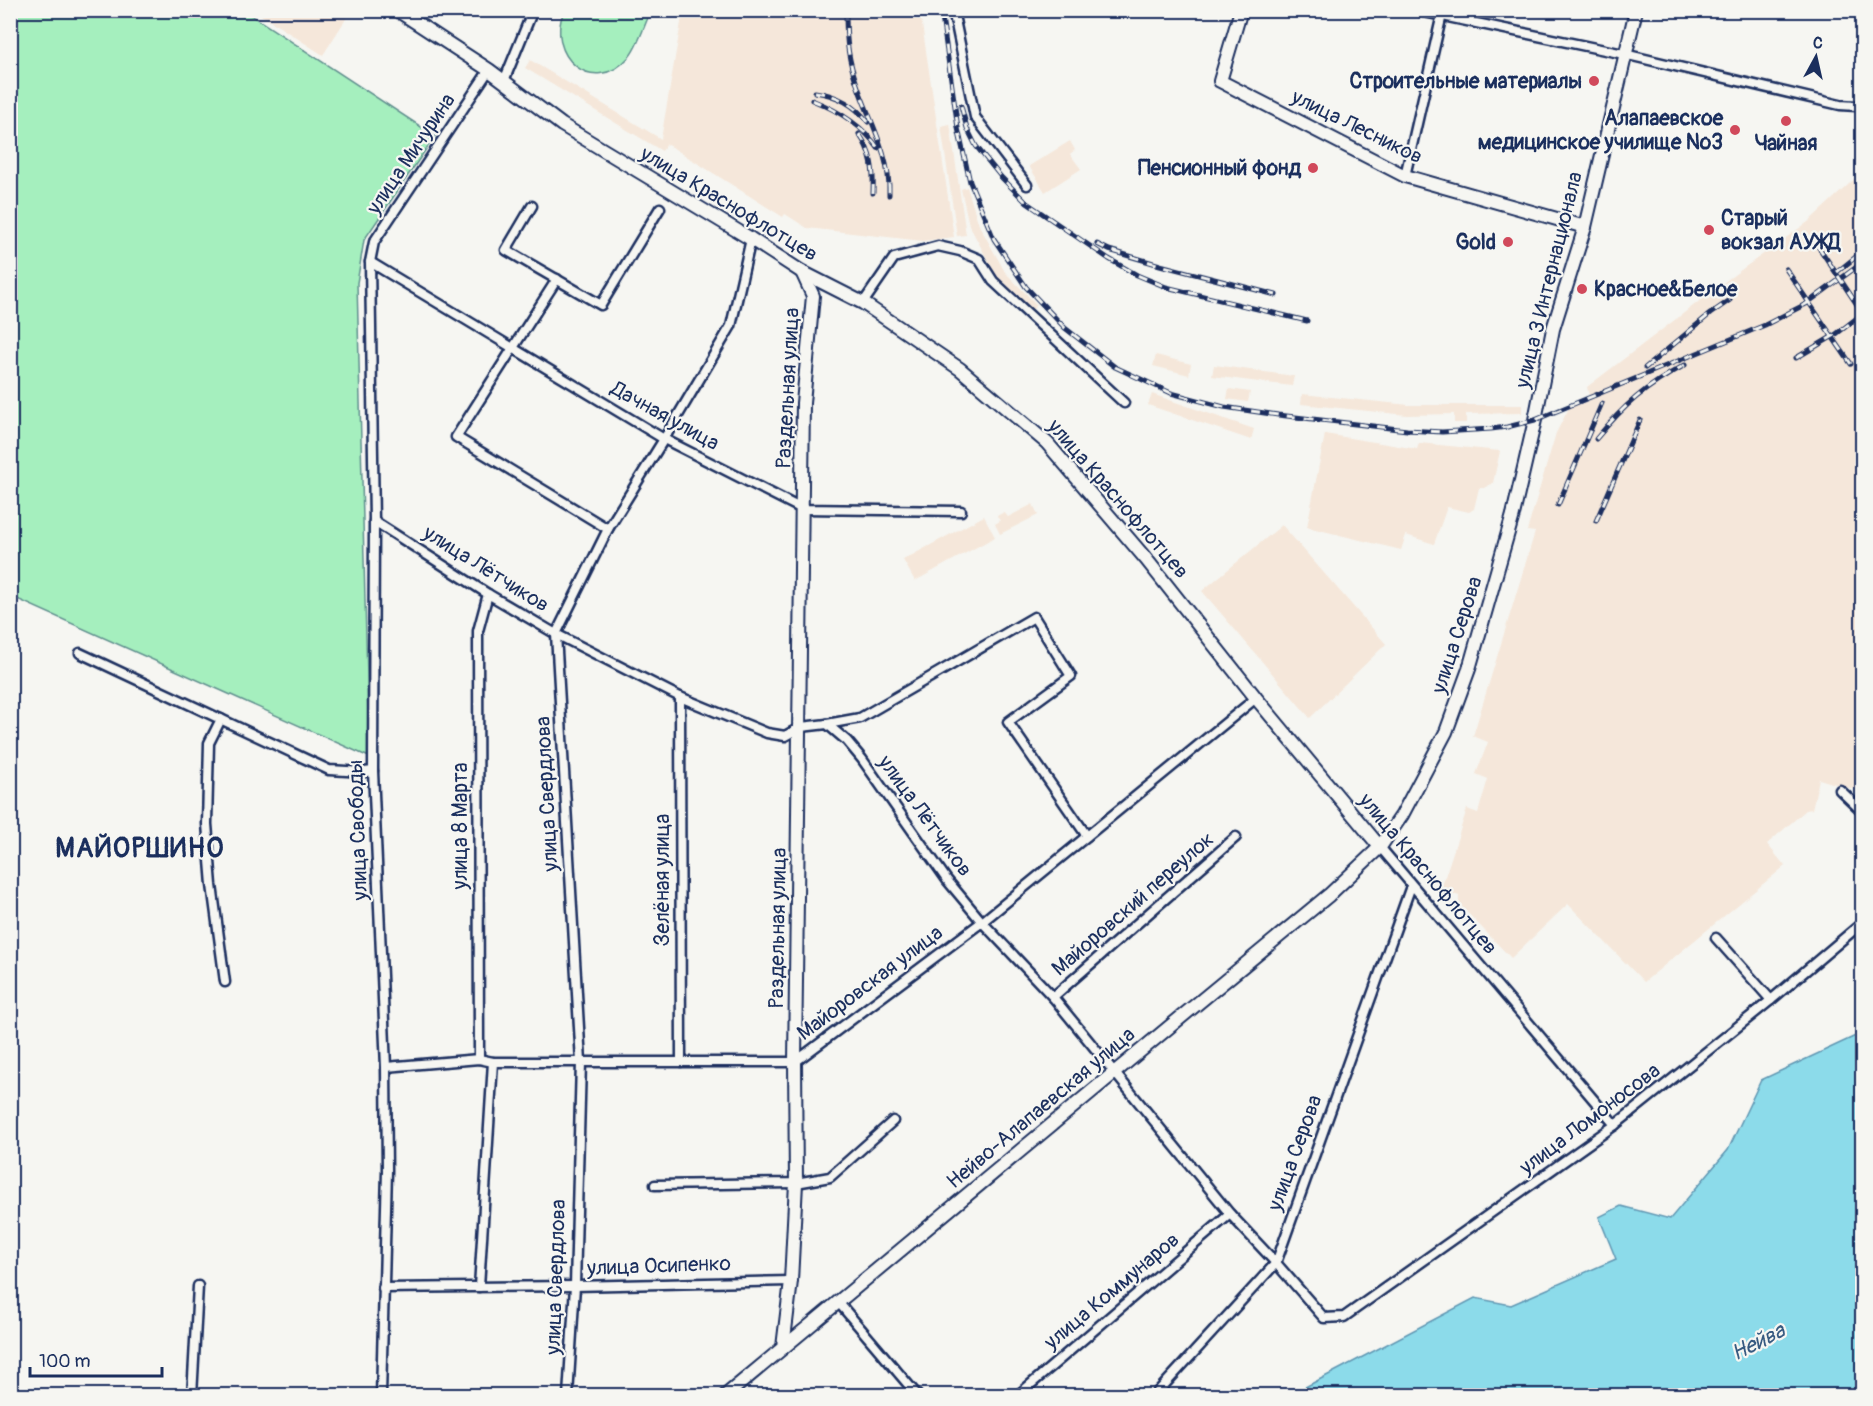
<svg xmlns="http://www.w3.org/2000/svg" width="1873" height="1406" font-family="Pangolin,sans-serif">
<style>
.built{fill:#f5e7da}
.green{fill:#a5efbe;stroke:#608f8e;stroke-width:1.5}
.water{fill:#8cdbea;stroke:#5f96b2;stroke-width:1.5}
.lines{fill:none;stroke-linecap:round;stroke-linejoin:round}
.street-casing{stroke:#1b2f5e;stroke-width:13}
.secondary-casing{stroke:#1b2f5e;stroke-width:16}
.street{stroke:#f6f6f2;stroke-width:8}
.secondary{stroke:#f6f6f2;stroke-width:12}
.rail-casing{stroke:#1b2f5e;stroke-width:5}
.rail{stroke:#f6f6f2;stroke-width:3;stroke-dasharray:9;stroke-linecap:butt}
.poi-dot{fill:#d1495b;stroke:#f6f6f2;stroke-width:2}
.labels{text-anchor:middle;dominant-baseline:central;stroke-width:4.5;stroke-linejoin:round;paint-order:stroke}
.poi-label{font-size:21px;font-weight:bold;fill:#1b2f5e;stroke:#f6f6f2;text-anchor:end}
.street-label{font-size:21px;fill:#1b2f5e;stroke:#f6f6f2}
.water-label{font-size:22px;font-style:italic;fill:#375a81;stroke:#f6f6f2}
.district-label{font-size:27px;font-weight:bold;letter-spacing:1.5px;fill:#1b2f5e;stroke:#f6f6f2}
</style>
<rect width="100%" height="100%" fill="#f6f6f2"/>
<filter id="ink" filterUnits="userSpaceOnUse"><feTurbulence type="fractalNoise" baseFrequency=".0167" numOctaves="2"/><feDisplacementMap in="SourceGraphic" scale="12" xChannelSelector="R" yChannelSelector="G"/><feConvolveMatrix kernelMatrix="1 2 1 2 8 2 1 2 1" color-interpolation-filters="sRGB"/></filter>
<g filter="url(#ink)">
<g class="built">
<path d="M255 11H351L323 55Z"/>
<path d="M683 11H920L954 237 923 241 807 228 785 214 783 217 667 144 662 151 525 68 530 60 661 139Z"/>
<path d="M950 124 966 235 957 236 941 126Z"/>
<path d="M1070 141 1075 150 1070 154 1081 169 1045 192 1029 166Z"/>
<path d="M1862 172V792L1819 779 1812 809 1806 810 1767 844 1785 866 1644 982 1568 904 1511 958 1459 904V896L1441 889 1467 809 1478 813 1488 779 1476 774 1488 742 1473 736 1535 532 1527 531 1556 433 1569 408 1590 400 1587 387 1727 280 1808 222Z"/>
<path d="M967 187 979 225 1005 272 1037 305 1029 313 998 279 969 225 961 189Z"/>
<path d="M1156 355 1191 364 1189 375 1153 366Z"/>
<path d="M1214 365 1294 376 1292 386 1212 376Z"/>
<path d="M1229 389 1250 392 1248 402 1227 399Z"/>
<path d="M1152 394 1254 429 1251 440 1148 405Z"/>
<path d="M1302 394 1409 405H1522V413L1466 414V423H1454V414L1407 415 1301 404Z"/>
<path d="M1325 434 1417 449 1419 443 1500 451 1493 483 1484 488H1479L1474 509 1469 512 1447 507 1434 544 1406 535 1401 550 1307 527Z"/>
<path d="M1033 504 1038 515 1000 534 995 524 1000 521 997 516 1004 512 1008 517Z"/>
<path d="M984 516 995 537 915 581 903 560Z"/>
<path d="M1282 525 1386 644 1310 718 1202 591Z"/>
</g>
<g class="green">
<path d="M10 11H245L435 136 364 240 357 283 369 757 15 598 10 588Z"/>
<path d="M564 11V10L651 11C645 23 638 47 629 57 592 99 545 54 564 11Z"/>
</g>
<path class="water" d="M1862 1033V1395H1290L1475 1298 1511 1305 1616 1259 1599 1217 1621 1206 1670 1219 1728 1150 1761 1080Z"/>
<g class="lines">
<defs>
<g id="street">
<path d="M953 10 975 117 1027 185"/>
<path d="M1414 10 1624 54 1840 105 1856 106 1862 105"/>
<path d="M504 81 533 10"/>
<path d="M1405 176 1443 10"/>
<path d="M532 206 506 250 601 305 660 208"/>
<path d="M370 262 664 439 802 509 961 511"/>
<path d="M557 279 456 437 608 529"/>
<path d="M863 303 894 258 938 246 960 251 979 259 993 281 1124 403"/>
<path d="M374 521 488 594 556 634 680 697 767 733 785 736 801 727 827 724 847 741 862 759 947 880 982 922 1053 997 1230 1214 1276 1263 1324 1318 1344 1317 1615 1125 1771 1000 1862 923"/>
<path d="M80 653 329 770 364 772 373 771"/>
<path d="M680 697 681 1062"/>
<path d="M221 719 209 743 207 824 212 885 225 982"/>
<path d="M827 724 860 718 1034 617 1071 676 1008 722 1087 836"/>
<path d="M1840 790 1862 811"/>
<path d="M1380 847 1615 1125"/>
<path d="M1716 938 1771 1000"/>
<path d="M1053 997 1236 837"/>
<path d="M479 1059 478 631 488 594"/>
<path d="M386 1067 479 1059 493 1062H795L982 922 1256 698"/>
<path d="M655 1185 796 1183 830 1177 893 1121"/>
<path d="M479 1287 493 1062"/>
<path d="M383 1288 575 1286 791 1281"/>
<path d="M839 1303 918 1396"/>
<path d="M192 1396 198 1286"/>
<path d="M381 1396 387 1171 386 1067 373 771 374 521 370 262 374 242 489 70"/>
<path d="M568 1396 575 1286 581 1062 556 634 608 529 664 439 731 326 751 239"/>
<path d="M1017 1396 1230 1214"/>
<path d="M1154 1396 1276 1263 1411 886"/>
</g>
<g id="secondary">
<path d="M397 10 489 70 562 125 751 239 802 272 863 303 960 369 1047 443 1146 559 1256 698 1380 847"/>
<path d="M1241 10 1220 81 1405 176 1585 227"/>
<path d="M783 1347 791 1281 796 1183 795 1062 803 403 813 296 802 272"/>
<path d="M725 1396C927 1229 1127 1061 1329 895L1380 847 1402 815 1446 732 1469 669 1513 515 1535 420 1553 329 1585 227 1636 10"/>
</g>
</defs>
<use href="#street" class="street-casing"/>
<use href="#secondary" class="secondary-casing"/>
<use href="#street" class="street"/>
<use href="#secondary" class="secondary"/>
<defs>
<g id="rail">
<path d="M846 10C846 33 847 53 854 75 866 115 891 153 889 195"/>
<path d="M941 10 958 128 970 182 994 239 1026 287 1065 328 1115 367 1171 393 1224 407 1278 415 1407 430 1442 432 1491 429 1507 427 1535 420 1765 325 1806 304 1862 263"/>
<path d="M706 12 707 10"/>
<path d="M815 92C837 95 854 104 868 122"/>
<path d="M812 100C837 110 863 126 878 148"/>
<path d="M961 106 967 128 976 146 1001 177 1027 203 1109 259 1137 275 1166 287 1307 321"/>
<path d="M859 134C872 152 874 171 873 193"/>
<path d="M1097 244 1109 250 1160 265 1276 295"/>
<path d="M1818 246 1862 312"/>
<path d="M1786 269 1851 364"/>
<path d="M1837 272 1862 252"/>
<path d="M1796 358 1835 335 1862 314"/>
<path d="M1645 368 1710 314 1730 300"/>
<path d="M1596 439C1625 404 1645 387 1685 365"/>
<path d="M1558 505 1602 403"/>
<path d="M1596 521 1640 420"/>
</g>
</defs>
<use href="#rail" class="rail-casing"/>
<use href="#rail" class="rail"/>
</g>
</g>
<g class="poi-dot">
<circle cx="1594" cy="81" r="6"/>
<circle cx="1786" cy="121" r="6"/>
<circle cx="1735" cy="130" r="6"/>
<circle cx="1313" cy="168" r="6"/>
<circle cx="1709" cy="230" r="6"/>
<circle cx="1508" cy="242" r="6"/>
<circle cx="1582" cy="289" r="6"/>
</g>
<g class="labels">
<g class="poi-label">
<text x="1582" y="81">Строительные материалы</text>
<text x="1723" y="118">Алапаевское<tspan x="1723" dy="24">медицинское училище №3</tspan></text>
<text x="1786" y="143" text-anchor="middle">Чайная</text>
<text x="1301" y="168">Пенсионный фонд</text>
<text x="1721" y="218" text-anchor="start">Старый<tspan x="1721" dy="24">вокзал АУЖД</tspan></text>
<text x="1496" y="242">Gold</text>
<text x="1594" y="289" text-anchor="start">Красное&amp;Белое</text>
</g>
<g class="street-label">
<text transform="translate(1357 127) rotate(26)">улица Лесников</text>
<text transform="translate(411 154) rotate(-56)">улица Мичурина</text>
<text transform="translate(729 204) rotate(31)">улица Краснофлотцев</text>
<text transform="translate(1549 280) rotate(-76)">улица 3 Интернационала</text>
<text transform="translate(788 388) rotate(-87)">Раздельная улица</text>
<text transform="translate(665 416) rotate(29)">Дачная улица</text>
<text transform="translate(1118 499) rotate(49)">улица Краснофлотцев</text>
<text transform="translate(486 569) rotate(32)">улица Лётчиков</text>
<text transform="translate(1457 635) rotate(-72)">улица Серова</text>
<text transform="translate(547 794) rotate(-93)">улица Свердлова</text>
<text transform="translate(925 816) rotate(54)">улица Лётчиков</text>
<text transform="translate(460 826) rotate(-90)">улица 8 Марта</text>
<text transform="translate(358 830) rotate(-92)">улица Свободы</text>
<text transform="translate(1428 874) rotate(50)">улица Краснофлотцев</text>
<text transform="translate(662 880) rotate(-90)">Зелёная улица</text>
<text transform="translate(1133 904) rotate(-41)">Майоровский переулок</text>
<text transform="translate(778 928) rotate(-89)">Раздельная улица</text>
<text transform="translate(870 983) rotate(-37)">Майоровская улица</text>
<text transform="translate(1041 1108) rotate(-40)">Нейво-Алапаевская улица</text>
<text transform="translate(1590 1119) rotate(-37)">улица Ломоносова</text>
<text transform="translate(1295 1153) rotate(-70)">улица Серова</text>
<text transform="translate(659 1266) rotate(-2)">улица Осипенко</text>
<text transform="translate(556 1277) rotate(-88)">улица Свердлова</text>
<text transform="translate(1112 1291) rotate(-40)">улица Коммунаров</text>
</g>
<g class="water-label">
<text transform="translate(1758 1342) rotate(-27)">Нейва</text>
</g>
<g class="district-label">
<text x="140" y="848">МАЙОРШИНО</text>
</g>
</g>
<rect width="1873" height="1406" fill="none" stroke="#f6f6f2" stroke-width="36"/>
<rect x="18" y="18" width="1837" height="1370" fill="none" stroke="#1b2f5e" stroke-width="2" filter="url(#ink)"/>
<g transform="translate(1816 57) rotate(8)" stroke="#f6f6f2" stroke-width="4.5" paint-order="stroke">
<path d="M0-4.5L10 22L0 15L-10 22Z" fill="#1b2f5e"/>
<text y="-9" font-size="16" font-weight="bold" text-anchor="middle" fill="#1b2f5e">С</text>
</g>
<path d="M30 1367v9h132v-9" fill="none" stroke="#1b2f5e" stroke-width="3"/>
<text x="39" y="1367" font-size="18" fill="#1b2f5e" stroke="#f6f6f2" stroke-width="4.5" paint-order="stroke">100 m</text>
</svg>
